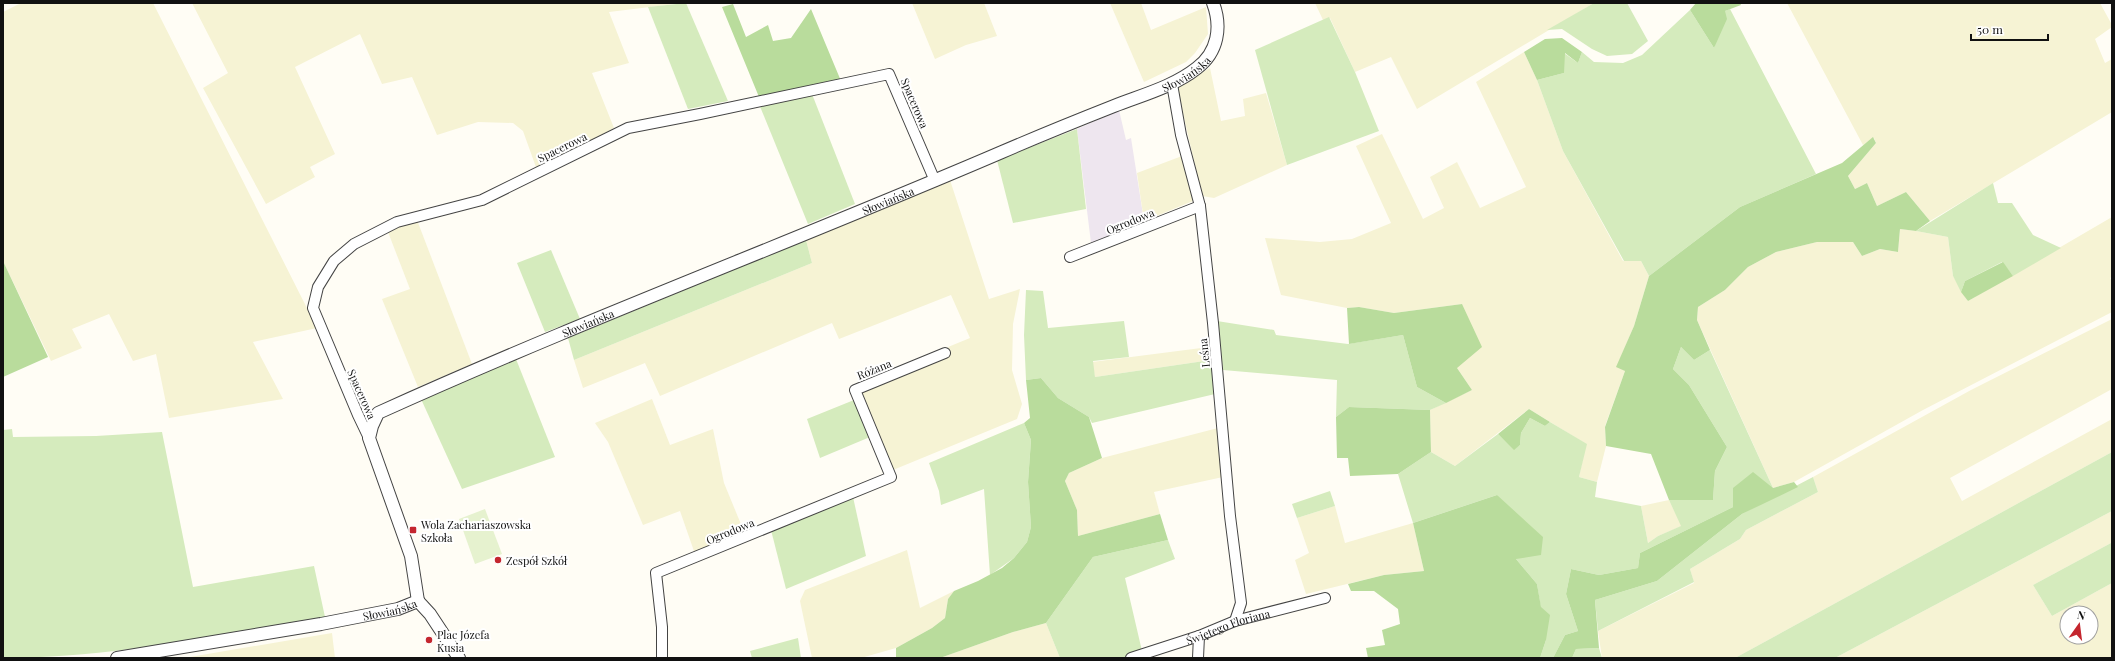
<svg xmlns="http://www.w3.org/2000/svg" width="2115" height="661" font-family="'Playfair Display',serif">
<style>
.industrial{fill:#eee6ef}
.farmland{fill:#f6f3d4;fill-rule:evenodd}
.green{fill:#d5ebbd}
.forest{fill:#b9dc9c}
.pitch{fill:#e6f2cf}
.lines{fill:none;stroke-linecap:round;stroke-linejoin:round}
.minor-casing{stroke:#444;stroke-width:12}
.tertiary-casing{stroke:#444;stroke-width:14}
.minor{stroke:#fff;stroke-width:10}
.tertiary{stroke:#fff;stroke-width:12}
.poi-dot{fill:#c4262e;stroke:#fff;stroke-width:1.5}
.labels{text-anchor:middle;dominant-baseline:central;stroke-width:4;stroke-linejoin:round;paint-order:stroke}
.street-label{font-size:11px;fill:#111;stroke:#fff}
.poi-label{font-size:11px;fill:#111;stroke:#fff;text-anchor:start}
</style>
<rect width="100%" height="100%" fill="#fffdf5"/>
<path class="industrial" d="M1119 110 1126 140 1131 138 1144 221 1091 243 1077 129Z"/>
<g class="farmland">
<path d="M21 3H153L317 328 253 342 283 399 169 418 156 354 133 361 109 314 72 329 82 348 51 361 3 261V12Z"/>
<path d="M192 3H683L609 12 629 63 592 73 614 128 537 170 523 131 513 123 478 122 437 135 412 77 382 84 360 34 295 67 335 154 310 167 315 177 266 204 203 88 228 73Z"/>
<path d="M912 3H984L997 36 966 45 935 59Z"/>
<path d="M1110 3H1141L1151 30 1206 7 1208 34 1195 53 1186 62 1144 82Z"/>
<path d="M1315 3H1594L1417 109 1391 57 1355 72 1330 18 1323 20Z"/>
<path d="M1787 3H2100L2112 25V27L2095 39 2105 63 2112 59V112L1930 221 1906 192 1877 206 1867 183 1855 189 1848 176 1876 143 1874 138 1863 145Z"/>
<path d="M1524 52 1537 80 1563 151 1623 261H1641L1649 276 1634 326 1617 366 1625 371 1605 426 1606 446 1597 482 1579 477 1586 444 1529 409 1455 466 1431 452 1430 410 1472 390 1457 368 1462 304 1394 313 1359 307 1347 308 1281 295 1265 238 1320 242 1352 239 1391 223 1356 146 1382 134 1423 219 1444 208 1430 177 1457 162 1480 208 1526 187 1476 82Z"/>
<path d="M1210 68 1221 121 1245 116 1243 99 1266 93 1287 165 1214 198 1202 196 1177 87Z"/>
<path d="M1182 156 1193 201 1144 221 1137 173Z"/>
<path d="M950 180 989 299 1020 289 1013 324 1012 370 1022 404 1017 419 893 470 860 392 949 356 948 347 970 338 951 295 839 339 832 323 660 396 645 363 583 388 574 360 812 263 806 240Z"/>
<path d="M2112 217V277L2110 278 2112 281V312L1923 410 1794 482 1773 488 1697 320 1698 307 1725 290 1748 267 1776 252 1817 242H1853L1862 256 1880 249 1898 252 1900 229 1916 231 1948 237 1953 276 1968 301Z"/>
<path d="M417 220 472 364 418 387 382 299 410 289 388 232Z"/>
<path d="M2112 319V389L1950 478 1962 501 2112 419V452L1735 658H1602L1598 631 1694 583 1690 569 1740 539 1746 530 1818 492 1813 477 1971 390Z"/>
<path d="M1209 347 1211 360 1095 377 1092 362Z"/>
<path d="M652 399 670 445 713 429 724 483 745 534 695 554 680 511 643 525 608 442 595 423Z"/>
<path d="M1218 428 1223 477 1154 492 1160 514 1078 536 1077 510 1065 481 1069 473 1102 458Z"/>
<path d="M1669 500 1682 526 1658 536 1648 543 1641 506Z"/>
<path d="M1335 506 1345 543 1413 523 1424 571 1384 575 1306 594 1295 560 1309 553 1297 518Z"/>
<path d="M2112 511V544L2111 543 2033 585 2052 616 2112 583V658H1835ZM2067 613H2091V637H2067Z"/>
<path d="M907 550 920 608 954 591 948 599 945 618 932 628 896 648 861 658H812L800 601 805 590Z"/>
<path d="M1046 623 1060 658H940L1013 632Z"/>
<path d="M332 633 335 658H184Z"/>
</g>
<g class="green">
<path d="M686 3 728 101 688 109 648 7Z"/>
<path d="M1594 3H1627L1648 41 1632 54 1607 56 1592 49 1562 29 1547 30Z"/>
<path d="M1730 9 1816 174 1740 207 1649 276 1641 261H1624L1563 151 1537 80 1564 73V53L1578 63 1582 52 1594 62 1623 63 1642 55 1690 10 1714 48 1725 11Z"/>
<path d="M1329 17 1355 72 1379 131 1287 165 1255 50Z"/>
<path d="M812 94 855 204 808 224 759 104Z"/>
<path d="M1077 129 1086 209 1013 223 997 160Z"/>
<path d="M1993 183 1998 203H2012L2033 235 2061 248 2013 276 2002 262 1965 281 1961 292 1953 276 1948 237 1916 231Z"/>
<path d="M806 240 812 263 574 360 568 338Z"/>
<path d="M551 250 580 319 545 332 517 263Z"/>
<path d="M1026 290 1043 291 1048 328 1124 321 1129 357 1093 361 1095 377 1211 360 1215 394 1092 423 1089 417 1058 398 1041 378 1026 380 1024 335Z"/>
<path d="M1217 321 1274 330 1276 335 1348 344 1403 335 1417 387 1446 403 1430 410 1349 407 1336 417 1337 380 1223 370Z"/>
<path d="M1681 347 1694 360 1710 350 1773 488H1733V507L1640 553 1638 568 1599 575 1571 569 1566 594 1578 631 1565 635 1553 658H1540L1546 640 1537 584 1516 559 1497 495 1413 523 1398 474 1431 452 1455 466 1498 434 1514 449 1520 445 1521 433 1530 418 1545 426 1550 422 1587 444 1579 477 1597 482 1595 497 1641 506 1648 543 1658 536 1681 526 1669 500H1713L1715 471 1727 447 1689 385 1673 369Z"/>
<path d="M516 359 555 457 462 489 421 399Z"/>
<path d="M854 400 870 437 820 458 807 419Z"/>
<path d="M1024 423 1031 440 1028 482 1031 527 1027 542 1014 558 990 575 984 489 941 505 939 491 929 463Z"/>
<path d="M12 429 13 437 96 436 162 432 193 587 314 566 325 617C218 635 112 658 3 658V430Z"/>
<path d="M2112 452V511L1835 658H1735Z"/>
<path d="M1813 477 1818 492 1746 530 1740 539 1690 569 1694 582 1598 631 1595 600 1657 581 1742 514Z"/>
<path d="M1330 491 1335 506 1297 518 1292 504Z"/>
<path d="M853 497 866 556 786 589 771 530Z"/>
<path d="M1168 540 1175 559 1125 578 1142 651 1122 658H1060L1046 623 1093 557Z"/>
<path d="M2111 543 2112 583 2052 616 2033 585Z"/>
<path d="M798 638 801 658H752L750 651Z"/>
<path d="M1599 648 1602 658H1572L1576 649Z"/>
</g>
<g class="forest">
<path d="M1696 3H1740L1741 5 1725 11 1727 19 1714 48 1690 10Z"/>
<path d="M733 4 746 37 768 25 773 41 791 38 811 9 841 81 759 97 722 7Z"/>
<path d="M1562 38 1582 52 1578 63 1565 53 1564 73 1537 80 1524 52 1545 39Z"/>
<path d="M1873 137 1876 143 1848 176 1855 189 1867 183 1877 206 1906 192 1930 221 1916 231 1900 229 1898 252 1880 249 1862 256 1853 242H1817L1776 252 1748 267 1725 290 1698 307 1697 320 1710 350 1694 360 1681 347 1673 369 1689 385 1727 447 1715 471 1713 500H1669L1651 454 1606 446 1605 427 1625 371 1616 367 1634 326 1649 276 1740 207 1842 163Z"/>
<path d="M3 261 48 357 3 377Z"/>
<path d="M2003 262 2013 276 1968 301 1961 292 1965 281Z"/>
<path d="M1462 304 1482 347 1457 368 1472 390 1446 403 1417 387 1403 335 1349 344 1347 308 1359 307 1394 313Z"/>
<path d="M1041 378 1058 398 1089 417 1102 458 1069 473 1065 481 1077 510 1078 536 1160 514 1168 540 1093 557 1046 623 1013 632 940 658H896V648L932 628 945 618 948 599 954 591 978 581 1002 568 1014 558 1027 542 1031 527 1028 482 1031 440 1024 423 1030 418 1026 380Z"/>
<path d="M1349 407 1430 410 1431 452 1398 474 1350 476 1348 458H1337L1336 417Z"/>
<path d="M1529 409 1550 422 1545 426 1530 418 1521 433 1520 445 1514 450 1498 434Z"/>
<path d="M1753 472 1773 488 1794 482 1798 487 1742 514 1657 581 1595 600 1599 648 1576 649 1572 658H1553L1565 635 1578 631 1566 594 1571 569 1599 575 1638 568 1640 553 1733 507V488Z"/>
<path d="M1497 495 1543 537 1541 555 1516 559 1537 584 1541 607 1550 615 1546 640 1540 658H1368L1366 648 1385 645 1382 630 1400 624 1398 609 1374 591H1351L1348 584 1384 575 1424 571 1413 523Z"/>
</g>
<path class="pitch" d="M485 509 502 554 475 564 459 519Z"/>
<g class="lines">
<defs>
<g id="minor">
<path d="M1172 84 1181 135 1200 206 1213 323 1230 516 1241 603 1235 621"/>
<path d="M1070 257 1200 206"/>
<path d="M369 438 358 415 313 308 318 287 334 261 354 244 397 222 482 200 628 128 700 114 889 74 935 181"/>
<path d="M662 658V627L656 573 891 477 855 390 945 353"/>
<path id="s1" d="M1131 658 1199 636 1235 621 1325 598"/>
<path d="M1198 658 1199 636"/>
</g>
<g id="tertiary">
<path id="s2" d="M418 601 411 556 369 438 372 426 378 413C583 320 795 241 1002 152 1039 136 1076 121 1114 106 1142 95 1173 87 1197 68 1218 52 1222 27 1213 3"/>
<path d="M418 601 430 614 459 658"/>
<path id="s3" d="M117 658 321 624 398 609 418 601"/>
</g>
</defs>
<use href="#minor" class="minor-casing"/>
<use href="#tertiary" class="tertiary-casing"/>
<use href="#minor" class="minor"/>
<use href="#tertiary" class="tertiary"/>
</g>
<g class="poi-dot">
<rect x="409" y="526" width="8" height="8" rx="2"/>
<circle cx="498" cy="560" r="4"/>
<circle cx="429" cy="640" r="4"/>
</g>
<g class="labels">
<g class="street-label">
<text stroke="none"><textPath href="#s2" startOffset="1074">Słowiańska</textPath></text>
<text transform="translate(915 103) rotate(67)">Spacerowa</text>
<text transform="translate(562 147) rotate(-26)">Spacerowa</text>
<text stroke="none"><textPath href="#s2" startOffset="750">Słowiańska</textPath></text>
<text transform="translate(1130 221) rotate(-22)">Ogrodowa</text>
<text stroke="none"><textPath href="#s2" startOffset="426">Słowiańska</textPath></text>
<text transform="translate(1204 353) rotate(-96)">Leśna</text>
<text transform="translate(874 369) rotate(-22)">Różana</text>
<text transform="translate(362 394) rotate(66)">Spacerowa</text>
<text transform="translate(730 531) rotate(-22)">Ogrodowa</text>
<text stroke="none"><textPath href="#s3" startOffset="277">Słowiańska</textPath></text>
<text stroke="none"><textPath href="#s1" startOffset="102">Świętego Floriana</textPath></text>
</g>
<g class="poi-label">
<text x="421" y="524">Wola Zachariaszowska<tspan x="421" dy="13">Szkoła</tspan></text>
<text x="506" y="560">Zespół Szkół</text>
<text x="437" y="634">Plac Józefa<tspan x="437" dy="13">Kusia</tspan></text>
</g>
</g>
<rect width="2115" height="661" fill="none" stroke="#111111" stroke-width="8"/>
<g transform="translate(2079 625) rotate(14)"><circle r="19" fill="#ffffff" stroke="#a0a0a0"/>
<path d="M0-3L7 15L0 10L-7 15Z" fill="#c4262e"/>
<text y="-6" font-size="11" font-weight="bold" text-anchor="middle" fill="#111111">N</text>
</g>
<path d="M1971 34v6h77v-6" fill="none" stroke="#111111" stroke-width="2"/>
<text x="1977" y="34" font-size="12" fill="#111111" stroke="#ffffff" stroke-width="3" paint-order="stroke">50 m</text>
</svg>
